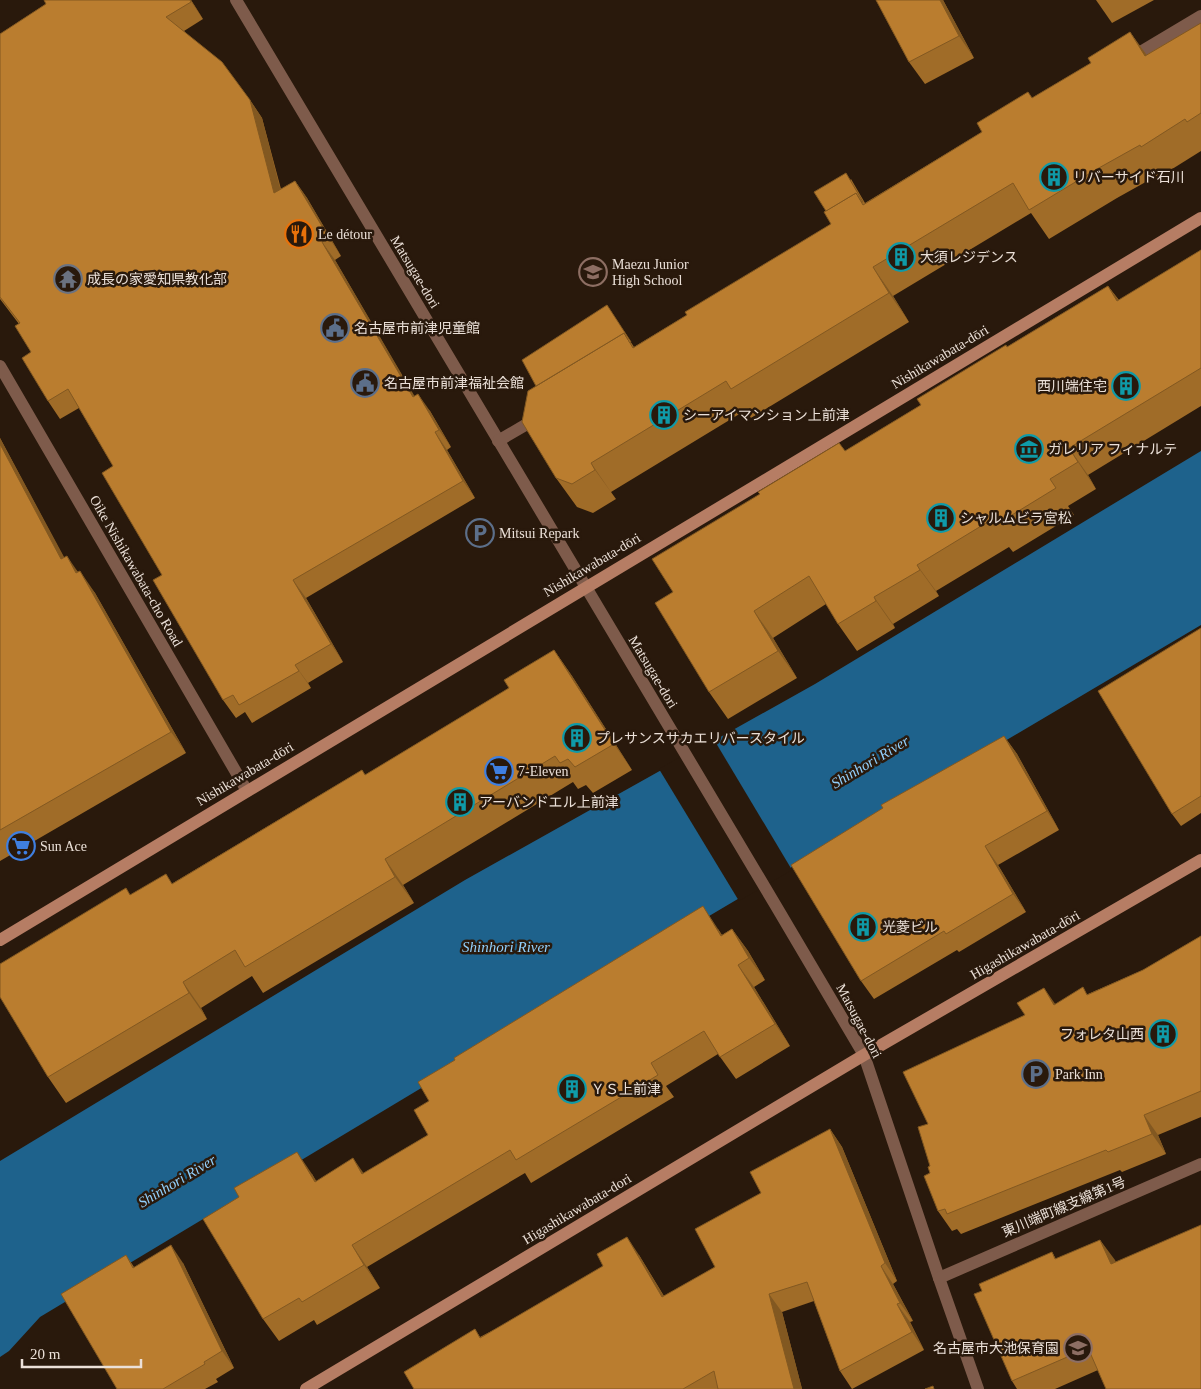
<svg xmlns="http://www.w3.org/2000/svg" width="1201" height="1389" font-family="'Times New Roman','Noto Sans JP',serif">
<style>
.water{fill:#1e628c}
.pier{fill:#29190c}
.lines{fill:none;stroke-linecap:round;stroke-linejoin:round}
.street{stroke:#7e5b4b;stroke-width:12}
.secondary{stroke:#b67d64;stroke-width:12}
.wall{fill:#a06c28}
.shaded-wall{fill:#825821}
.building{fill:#ba7d2f;stroke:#825821}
.labels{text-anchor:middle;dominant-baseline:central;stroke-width:5;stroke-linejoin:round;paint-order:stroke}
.poi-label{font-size:14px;fill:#ebe0d8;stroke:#29190c;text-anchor:start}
.street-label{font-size:14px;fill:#ebe0d8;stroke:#29190c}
.water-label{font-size:15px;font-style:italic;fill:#92d0fc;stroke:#29190c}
</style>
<rect width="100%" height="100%" fill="#29190c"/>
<path class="water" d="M1201 451V625L601 980 40 1317 9 1351 0 1357V1161L465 880 815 684Z"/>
<path class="pier" d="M713 738 792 870 739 901 659 769Z"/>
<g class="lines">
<g class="street">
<path d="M236 0 776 906 864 1055 939 1278 978 1389"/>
<path d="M1129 59 1201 16"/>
<path d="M0 366 247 791"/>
<path d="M498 441 539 417"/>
<path d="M939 1278 1201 1164"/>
</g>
<g class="secondary">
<path d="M0 940 1201 218"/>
<path d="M306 1389 864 1055 1201 860"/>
</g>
</g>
<g class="wall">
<path d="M191 0 203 19 184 31 250 100 262 118 281 189 295 181 307 198 341 256 335 260 414 396 430 411 451 447 447 450 475 498 306 598 343 662 308 683 311 688 252 723 245 712 236 718 223 700 162 575 113 466 79 408 60 419 48 401 31 352 19 324 0 299V34L46 4Z"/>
<path d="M876 0H943L974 58 925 84 909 62Z"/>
<path d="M1096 0H1154L1112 23Z"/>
<path d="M1201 23V151L1161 176 1160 174 1117 198 1049 239 1031 213 893 296 909 322 751 418 746 410 611 492 616 499 593 513 577 507 556 478 607 305 634 347 687 315 831 224 826 211 851 179 865 203 982 132 1032 98 1091 63 1130 32 1146 55Z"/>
<path d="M1201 250V406L1088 475 1096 489 1068 506 1074 515 1013 552 1009 547 936 591 939 596 893 624 895 628 857 651 838 624 826 604 773 638 797 678 728 719 709 692 673 592 760 494 839 443 845 451 921 405 1007 347 1108 286 1119 300Z"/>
<path d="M0 438 64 558 78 572 95 593 186 753 0 861Z"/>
<path d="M1201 628V813L1181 826 1172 814Z"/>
<path d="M554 650 572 676 632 770 593 793 586 785 578 789 573 782 403 885 414 903 263 993 252 976 201 1008 207 1019 66 1103 48 1077 173 883 362 770 365 775 509 688Z"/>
<path d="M1004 736 1017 754 1059 830 998 865 1026 912 959 952 957 950 874 999 861 981Z"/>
<path d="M718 929 722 935 732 929 748 951 765 980 754 987 790 1046 736 1079 718 1054 666 1086 674 1097 531 1183 525 1173 367 1267 380 1288 317 1325 314 1320 279 1341 263 1319 312 1174 316 1181 364 1173 428 1135Z"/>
<path d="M1201 936V1117L1158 1135 1166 1154 1122 1172 1120 1170 961 1234 957 1229 952 1231 938 1211 930 1173 928 1124 1025 1015 1055 1004 1088 994 1143 970Z"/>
<path d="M830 1129 842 1147 897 1281 893 1284 913 1321 910 1322 924 1350 852 1389 840 1371 814 1301 782 1312 802 1389H414L475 1329 480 1337 639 1255 664 1296 715 1267 761 1193Z"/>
<path d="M1100 1240 1115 1262 1098 1370 1055 1389H1017L1012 1381 982 1291 1052 1252 1056 1259Z"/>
<path d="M126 1255 134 1267 183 1263 234 1368 216 1379 218 1382 205 1389H117Z"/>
</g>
<g class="shaded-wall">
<path d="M190 0H191L203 19Z"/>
<path d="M940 0H943L974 58 959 36Z"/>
<path d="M1130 32 1151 61 1145 56Z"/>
<path d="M250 100 262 118 286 211 274 193Z"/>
<path d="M295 181 307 198 341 256 329 238Z"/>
<path d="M322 242 335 260 425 414 413 397Z"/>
<path d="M873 267 893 296 909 322 889 293Z"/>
<path d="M1108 286 1127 312 1117 301Z"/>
<path d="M418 394 430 411 451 447 439 430Z"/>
<path d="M435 432 447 450 475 498 463 481Z"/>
<path d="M0 438 77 581 61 559 0 444Z"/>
<path d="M1069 448 1088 475 1096 489 1078 462Z"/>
<path d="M591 463 611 492 616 499 595 470Z"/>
<path d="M67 556 82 578 76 573Z"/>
<path d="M917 565 936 591 939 596 920 570Z"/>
<path d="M80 571 95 593 186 753 171 732Z"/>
<path d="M293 580 306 598 343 662 331 644Z"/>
<path d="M874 597 893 624 895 628 876 601Z"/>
<path d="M754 611 773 638 797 678 778 651Z"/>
<path d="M554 650 572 676 632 770 614 744Z"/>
<path d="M295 665 308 683 311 688 299 671Z"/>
<path d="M1004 736 1017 754 1059 830 1047 811Z"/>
<path d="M985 846 998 865 1026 912 1013 894Z"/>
<path d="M385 859 403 885 414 903 395 877Z"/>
<path d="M703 906 718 929 736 958 721 936Z"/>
<path d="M732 929 748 951 765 980 749 958Z"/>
<path d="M738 965 754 987 790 1046 775 1024Z"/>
<path d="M183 982 201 1008 207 1019 189 993Z"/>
<path d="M1044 988 1058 1008 1054 1005Z"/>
<path d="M1144 1115 1158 1135 1166 1154 1152 1134Z"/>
<path d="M830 1129 842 1147 897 1281 885 1263Z"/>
<path d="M297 1152 312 1174 330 1204 315 1182Z"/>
<path d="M353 1158 369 1181 362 1174Z"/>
<path d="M627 1237 639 1255 675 1315 662 1297Z"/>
<path d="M1100 1240 1115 1260 1125 1284 1111 1264Z"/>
<path d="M171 1245 183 1263 234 1368 222 1351Z"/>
<path d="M352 1245 367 1267 380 1288 364 1265Z"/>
<path d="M881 1266 893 1284 913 1321 900 1303Z"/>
<path d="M769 1294 782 1312 802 1389H794Z"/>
<path d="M897 1304 910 1322 924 1350 912 1332Z"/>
</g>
<g class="building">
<path d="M44 0H190L191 2 166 17 222 62 250 100 274 193 295 181 329 238 322 242 413 397 418 394 439 430 435 432 463 481 293 580 331 644 295 665 299 671 239 705 233 695 223 700 153 580 162 575 102 473 113 466 68 389 48 401 22 358 31 352 15 326 20 323 0 297V34L46 4Z"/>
<path d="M876 0H940L959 36 909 62Z"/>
<path d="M1201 23V113L1187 122 1185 119 1141 147 1140 145 1097 169 1029 210 1013 183 873 267 889 293 731 389 726 381 591 463 595 470 572 484 556 478 522 422 528 391 624 333 633 348 687 315 685 312 831 224 824 212 856 193 863 205 982 132 977 123 1028 92 1032 98 1091 63 1088 58 1130 32 1145 56Z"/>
<path d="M846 173 863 202H862L856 193 826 211 814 192Z"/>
<path d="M1201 250V368L1069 448 1078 462 1050 479 1056 488 994 526 991 520 917 565 920 570 874 597 876 601 838 624 809 576 754 611 778 651 709 692 655 603 673 592 652 559 760 494 758 492 839 443 845 451 921 405 917 399 1006 345 1007 347 1108 286 1117 301Z"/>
<path d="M607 305 631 342 630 343 624 333 536 386 522 360Z"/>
<path d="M0 444 61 559 67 556 76 573 80 571 171 732 0 830Z"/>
<path d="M1201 628V796L1172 814 1098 691Z"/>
<path d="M554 650 614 744 575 767 568 759 560 763 555 756 385 859 395 877 245 967 235 950 183 982 189 993 48 1077 0 997V964L126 888 130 895 166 874 172 884 362 770 365 775 509 688 504 680Z"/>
<path d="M1004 736 1047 811 985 846 1013 894 946 934 944 931 861 981 791 865 883 808 881 805Z"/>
<path d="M703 906 721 936 732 929 749 958 738 965 775 1024 720 1057 704 1031 651 1063 658 1075 516 1160 510 1150 352 1245 364 1265 302 1302 299 1298 263 1319 203 1219 239 1197 234 1188 297 1152 315 1182 353 1158 362 1174 428 1135 414 1110 429 1101 418 1082 455 1060 454 1058Z"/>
<path d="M1201 936V1091L1144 1115 1152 1134 1108 1152 1106 1150 947 1214 945 1209 938 1211 924 1176 930 1173 928 1167 930 1166 918 1127 928 1124 903 1072 1025 1015 1017 1003 1044 988 1054 1005 1083 987 1087 995 1143 970Z"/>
<path d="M830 1129 885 1263 881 1266 900 1303 897 1304 912 1332 840 1371 807 1282 769 1294 794 1389H718L714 1371 683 1389H414L404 1372 475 1329 480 1338 603 1266 597 1254 627 1237 662 1297 715 1267 695 1229 761 1193 750 1172Z"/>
<path d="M1201 1225V1389H1106L1088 1348 1012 1381 974 1294 982 1291 979 1284 1052 1252 1055 1259 1100 1240 1111 1264Z"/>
<path d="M171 1245 222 1351 204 1362 205 1364 163 1389H117L61 1294 126 1255 133 1268Z"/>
<path d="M933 1386 934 1389H925Z"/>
</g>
<defs>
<symbol id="building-ring" viewBox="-11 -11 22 22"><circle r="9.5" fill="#29190c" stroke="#0f9aa8" stroke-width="1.5"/><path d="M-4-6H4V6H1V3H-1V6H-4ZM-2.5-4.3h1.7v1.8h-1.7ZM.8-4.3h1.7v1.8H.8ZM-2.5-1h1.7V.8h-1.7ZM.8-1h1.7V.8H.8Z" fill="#0f9aa8"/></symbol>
<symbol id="restaurant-ring" viewBox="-11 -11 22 22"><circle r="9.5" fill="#29190c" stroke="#e8710a" stroke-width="1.5"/><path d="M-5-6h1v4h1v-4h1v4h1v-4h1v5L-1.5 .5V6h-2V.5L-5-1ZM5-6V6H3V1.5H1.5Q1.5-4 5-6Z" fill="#e8710a"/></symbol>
<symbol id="school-ring" viewBox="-11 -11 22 22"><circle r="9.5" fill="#29190c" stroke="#8d6e63" stroke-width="1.5"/><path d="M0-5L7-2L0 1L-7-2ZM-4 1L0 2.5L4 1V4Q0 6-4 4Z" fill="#8d6e63"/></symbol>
<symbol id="temple-ring" viewBox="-11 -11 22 22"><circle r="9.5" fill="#29190c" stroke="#6b7280" stroke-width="1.5"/><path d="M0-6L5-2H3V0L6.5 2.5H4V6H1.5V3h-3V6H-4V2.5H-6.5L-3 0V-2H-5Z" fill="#6b7280"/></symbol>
<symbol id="civic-ring" viewBox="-11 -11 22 22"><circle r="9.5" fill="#29190c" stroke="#5c6f8a" stroke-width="1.5"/><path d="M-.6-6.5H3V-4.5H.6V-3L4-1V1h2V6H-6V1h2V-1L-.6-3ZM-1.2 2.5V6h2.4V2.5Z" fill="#5c6f8a"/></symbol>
<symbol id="museum-ring" viewBox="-11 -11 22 22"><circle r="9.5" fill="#29190c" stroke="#0f9aa8" stroke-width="1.5"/><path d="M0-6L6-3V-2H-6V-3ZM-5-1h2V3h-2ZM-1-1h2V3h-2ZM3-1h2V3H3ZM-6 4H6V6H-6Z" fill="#0f9aa8"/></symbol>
<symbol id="parking-ring" viewBox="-11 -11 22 22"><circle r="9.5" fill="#29190c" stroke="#5c6f8a" stroke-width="1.5"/><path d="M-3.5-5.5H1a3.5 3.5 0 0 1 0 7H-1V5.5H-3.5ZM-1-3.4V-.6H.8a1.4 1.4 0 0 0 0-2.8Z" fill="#5c6f8a"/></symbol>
<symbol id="supermarket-ring" viewBox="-11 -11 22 22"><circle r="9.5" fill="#29190c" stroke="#3f7fe0" stroke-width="1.5"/><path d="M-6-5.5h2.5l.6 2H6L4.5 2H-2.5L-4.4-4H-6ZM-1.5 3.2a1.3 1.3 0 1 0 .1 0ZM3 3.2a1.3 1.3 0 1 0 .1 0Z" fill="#3f7fe0"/></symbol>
</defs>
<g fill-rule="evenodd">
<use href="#building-ring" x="1038" y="161" width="32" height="32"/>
<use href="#restaurant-ring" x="283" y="218" width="32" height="32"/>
<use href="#building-ring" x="885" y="241" width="32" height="32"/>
<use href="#school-ring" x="577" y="256" width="32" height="32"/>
<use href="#temple-ring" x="52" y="263" width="32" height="32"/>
<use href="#civic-ring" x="319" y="312" width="32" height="32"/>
<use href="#civic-ring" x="349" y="367" width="32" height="32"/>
<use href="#building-ring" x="1110" y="370" width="32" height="32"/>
<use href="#building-ring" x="648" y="399" width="32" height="32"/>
<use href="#museum-ring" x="1013" y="433" width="32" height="32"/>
<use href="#building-ring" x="925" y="502" width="32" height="32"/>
<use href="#parking-ring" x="464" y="517" width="32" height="32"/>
<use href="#building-ring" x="561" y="722" width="32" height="32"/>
<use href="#supermarket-ring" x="483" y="755" width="32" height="32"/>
<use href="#building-ring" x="444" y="786" width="32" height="32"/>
<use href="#supermarket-ring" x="5" y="830" width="32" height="32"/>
<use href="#building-ring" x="847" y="911" width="32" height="32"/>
<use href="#building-ring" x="1147" y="1018" width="32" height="32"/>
<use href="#parking-ring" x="1020" y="1058" width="32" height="32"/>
<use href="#building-ring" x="556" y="1073" width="32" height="32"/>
<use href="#school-ring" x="1062" y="1332" width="32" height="32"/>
</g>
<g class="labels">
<g class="poi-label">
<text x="1073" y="177">リバーサイド石川</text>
<text x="318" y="234">Le détour</text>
<text x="920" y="257">大須レジデンス</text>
<text x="612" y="264">Maezu Junior<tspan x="612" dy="16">High School</tspan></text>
<text x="87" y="279">成長の家愛知県教化部</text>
<text x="354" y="328">名古屋市前津児童館</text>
<text x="384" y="383">名古屋市前津福祉会館</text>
<text x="1107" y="386" text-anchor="end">西川端住宅</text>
<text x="683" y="415">シーアイマンション上前津</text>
<text x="1048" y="449">ガレリア フィナルテ</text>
<text x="960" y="518">シャルムビラ宮松</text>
<text x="499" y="533">Mitsui Repark</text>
<text x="596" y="738">プレサンスサカエリバースタイル</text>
<text x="518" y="771">7-Eleven</text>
<text x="479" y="802">アーバンドエル上前津</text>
<text x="40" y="846">Sun Ace</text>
<text x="882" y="927">光菱ビル</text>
<text x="1144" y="1034" text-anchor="end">フォレタ山西</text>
<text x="1055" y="1074">Park Inn</text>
<text x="591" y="1089">ＹＳ上前津</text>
<text x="1059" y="1348" text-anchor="end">名古屋市大池保育園</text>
</g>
<g class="street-label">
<text transform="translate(415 272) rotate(59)">Matsugae-dori</text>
<text transform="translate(940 357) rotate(-31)">Nishikawabata-dōri</text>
<text transform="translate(592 565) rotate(-31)">Nishikawabata-dōri</text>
<text transform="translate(136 571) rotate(60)">Oike Nishikawabata-cho Road</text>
<text transform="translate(653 672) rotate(59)">Matsugae-dori</text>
<text transform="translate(245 774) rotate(-31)">Nishikawabata-dōri</text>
<text transform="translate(1025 945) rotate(-30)">Higashikawabata-dōri</text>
<text transform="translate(859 1021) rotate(62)">Matsugae-dori</text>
<text transform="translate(1064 1207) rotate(-23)">東川端町線支線第1号</text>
<text transform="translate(577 1209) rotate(-31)">Higashikawabata-dori</text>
</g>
<g class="water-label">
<text transform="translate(870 762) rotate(-31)">Shinhori River</text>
<text x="506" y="947">Shinhori River</text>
<text transform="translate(177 1181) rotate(-31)">Shinhori River</text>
</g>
</g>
<path d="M22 1359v8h119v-8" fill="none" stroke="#ebe0d8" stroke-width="2.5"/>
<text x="30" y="1359" font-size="15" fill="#ebe0d8" stroke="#29190c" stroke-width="4" paint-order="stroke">20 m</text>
</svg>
